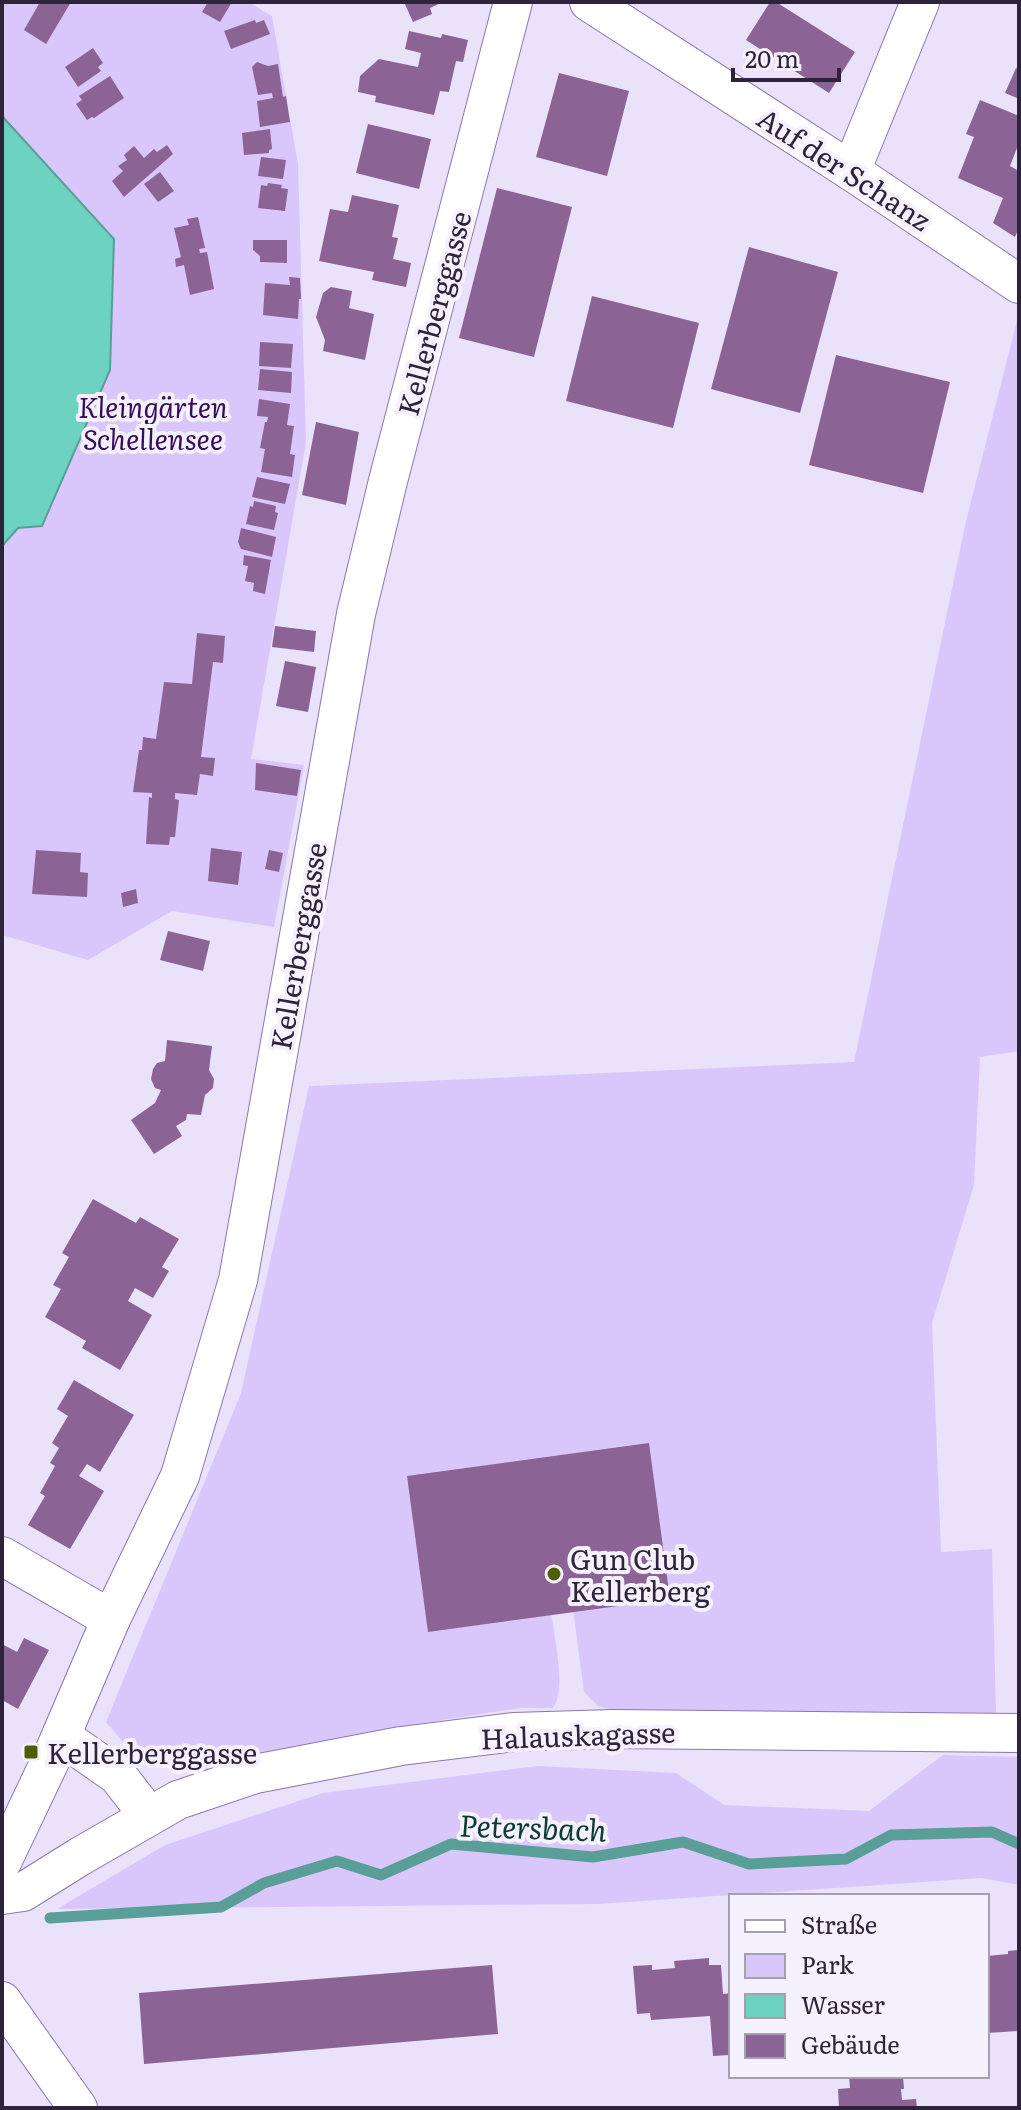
<svg xmlns="http://www.w3.org/2000/svg" width="1021" height="2110" font-family="Literata,serif">
<style>
.green{fill:#d9c7fb}
.water{fill:#6ed2c0;stroke:#5a9e98;stroke-width:2}
.lines{fill:none;stroke-linecap:round;stroke-linejoin:round}
.stream{stroke:#5a9e98;stroke-width:11}
.building{fill:#8c6395}
.minor-casing{stroke:#8c76b0;stroke-width:40}
.minor{stroke:#fff;stroke-width:38}
.poi-dot{fill:#4e5e00;stroke:#f6f1fe;stroke-width:3}
.labels{text-anchor:middle;dominant-baseline:central;stroke-width:8;stroke-linejoin:round;paint-order:stroke}
.street-label{font-size:28px;fill:#2d243c;stroke:#f6f1fe}
.park-label{font-size:28px;font-style:italic;fill:#350f5d;stroke:#f6f1fe}
.poi-label{font-size:28px;fill:#2d243c;stroke:#f6f1fe;text-anchor:start}
.water-label{font-size:30px;font-style:italic;fill:#0c3b34;stroke:#f6f1fe}
</style>
<rect width="100%" height="100%" fill="#eae2fb"/>
<g class="green">
<path d="M2 2H248L272 16 298 164 306 442 251 759 304 765 274 927 172 911 88 960 2 935Z"/>
<path d="M1019 313V1051L980 1057 974 1185 932 1323 941 1552 992 1549 996 1713 670 1711 622 1713 598 1706 584 1692 573 1609 551 1612C554 1637 567 1688 553 1708H520L392 1728 191 1772 135 1756 106 1722 241 1393 309 1086 854 1062 966 521Z"/>
<path d="M943 1755 1019 1757V1885L982 1878 598 1904 57 1909 165 1845 323 1793 538 1766 676 1773 724 1805 869 1811Z"/>
</g>
<path class="water" d="M2 116 114 239 110 370 42 526 18 528 2 546Z"/>
<g class="lines">
<path class="stream" d="M50 1918 221 1907 264 1883 337 1861 381 1875 451 1844 593 1857 683 1842 749 1864 846 1859 891 1835 992 1832 1019 1844"/>
</g>
<g class="building">
<path d="M40 2H71L46 44 24 30Z"/>
<path d="M208 2H232L220 22 202 12Z"/>
<path d="M404 2H443L430 8 432 14 413 22Z"/>
<path d="M770 2H776L855 52 829 93 746 40Z"/>
<path d="M255 20 256 23 264 20 270 34 231 49 224 31Z"/>
<path d="M409 31 441 38 442 34 468 40 463 62 456 61 449 92 440 91 434 115 375 102 376 96 358 92 360 76 379 59 418 67 421 53 405 49Z"/>
<path d="M93 48 103 63 98 67 101 71 78 87 65 67Z"/>
<path d="M257 62 268 66 278 64 283 97 286 96 290 122 260 127 257 101 273 98 272 93 258 95 252 67Z"/>
<path d="M1016 68 1019 69V99L1005 93Z"/>
<path d="M559 73 629 91 607 176 536 157Z"/>
<path d="M110 76 124 98 94 118 92 117 87 120 76 104 82 100 79 96Z"/>
<path d="M980 100 1019 116V143L1010 166 1019 171V228L1015 237 993 223 1003 198 958 178 974 137 966 134Z"/>
<path d="M368 124 431 139 419 189 356 173Z"/>
<path d="M270 129 272 149 269 150V153L244 155 242 133Z"/>
<path d="M167 145 173 154 124 197 112 181 123 171 118 166 127 160 124 155 134 146 144 158 154 149 157 152Z"/>
<path d="M261 157 286 160 283 179 258 176Z"/>
<path d="M160 172 174 191 158 202 144 184Z"/>
<path d="M268 183 282 185 281 188 288 189 285 211 258 208 261 185 267 186Z"/>
<path d="M497 188 572 207 534 357 459 338Z"/>
<path d="M352 195 399 205 392 237 398 238 393 259 411 263 406 287 372 280 374 272 319 261 330 209 348 212Z"/>
<path d="M198 217 205 248 199 249 200 253 207 252 214 289 190 295 184 265 176 267 175 259 181 257 174 228 189 225 187 219Z"/>
<path d="M253 240H287V263L260 262V256L253 250Z"/>
<path d="M749 247 838 272 800 413 711 389Z"/>
<path d="M289 277 300 278 301 299H299L298 319 263 315 265 283 290 285Z"/>
<path d="M331 287 352 291 349 308 374 314 365 360 323 351 325 340 316 317 323 293Z"/>
<path d="M592 296 699 323 673 428 566 401Z"/>
<path d="M260 342 293 344 291 368 259 366Z"/>
<path d="M836 355 950 382 923 493 809 465Z"/>
<path d="M260 369 292 372 291 393 258 390Z"/>
<path d="M259 399 290 404 287 425 294 426 290 454 295 455 292 477 261 472 265 449 260 448 265 422H267L268 417 257 416Z"/>
<path d="M316 422 359 432 346 505 302 495Z"/>
<path d="M257 477 290 484 285 504 252 497Z"/>
<path d="M254 501 276 506 275 512 278 513 274 530 246 524 250 506 253 507Z"/>
<path d="M241 528 276 537 272 557 241 549 238 542Z"/>
<path d="M244 555 271 560 265 594 253 591 254 583 245 581 248 566 243 565Z"/>
<path d="M275 626 316 631 314 652 272 647Z"/>
<path d="M197 633 225 636 223 663 213 662 201 757 215 758 213 776 200 774 197 795 175 793V799L179 800 175 837H170L169 845 146 844 149 797 152 798V793L133 792 139 750H142L143 737 156 739 164 682 192 684Z"/>
<path d="M285 661 316 667 308 712 276 706Z"/>
<path d="M256 763 301 770 297 796 255 790Z"/>
<path d="M211 848 242 852 238 885 208 881Z"/>
<path d="M36 850 81 853 80 872 88 873 87 897 32 894Z"/>
<path d="M269 850 283 853 279 872 265 869Z"/>
<path d="M136 889 138 903 123 907 121 893Z"/>
<path d="M168 931 210 941 203 971 160 960Z"/>
<path d="M167 1040 212 1046 209 1070 214 1079 213 1088 205 1095 201 1115 187 1114 186 1120 176 1126 182 1136 154 1154 131 1120 155 1103 161 1090 155 1088 151 1079 153 1069 157 1063 165 1061Z"/>
<path d="M93 1199 136 1223 140 1217 179 1239 162 1267 169 1271 153 1298 135 1288 128 1301 152 1315 120 1370 82 1348 86 1341 45 1317 61 1289 53 1285 69 1257 62 1253Z"/>
<path d="M74 1380 134 1415 100 1472 87 1464 79 1476 104 1491 70 1549 28 1525 45 1496 40 1493 55 1466 50 1463 59 1448 52 1443 68 1416 57 1409Z"/>
<path d="M649 1443 670 1599 428 1632 407 1476Z"/>
<path d="M24 1638 49 1650 18 1709 2 1700V1644L17 1652Z"/>
<path d="M1019 1950V2031L987 2033V1956L1008 1954V1951Z"/>
<path d="M709 1958V1965H721L723 1994 731 1993V2045H728L729 2055 713 2056 710 2016 651 2020 650 2013 637 2014 633 1966 652 1965V1970L675 1968 674 1961Z"/>
<path d="M492 1965 498 2034 144 2064 139 1993Z"/>
<path d="M849 2076H903L904 2089H901L902 2100 916 2099 917 2108H839L838 2089 850 2088Z"/>
</g>
<g class="lines">
<defs>
<g id="minor">
<path d="M589 2 851 171 1019 284"/>
<path d="M851 171 920 2"/>
<path d="M2 1556 111 1619"/>
<path d="M61 1736 118 1776 149 1816"/>
<path d="M2 1862 51 1759 111 1619 180 1476 238 1280 356 614 388 481 513 2"/>
<path d="M2 1895 23 1892 79 1857 178 1800 255 1774 401 1746 514 1732 613 1729 1019 1733"/>
<path d="M2 2001 78 2108"/>
</g>
</defs>
<use href="#minor" class="minor-casing"/>
<use href="#minor" class="minor"/>
</g>
<g class="poi-dot">
<circle cx="554" cy="1574" r="8"/>
<rect x="23" y="1744" width="16" height="16" rx="4"/>
</g>
<g class="labels">
<g class="street-label">
<text transform="translate(845 168) rotate(33)">Auf der Schanz</text>
<text transform="translate(433 313) rotate(-75)">Kellerberggasse</text>
<text transform="translate(297 946) rotate(-80)">Kellerberggasse</text>
<text transform="translate(578 1734) rotate(-2)">Halauskagasse</text>
</g>
<g class="park-label">
<text x="153" y="406">Kleingärten<tspan x="153" dy="32">Schellensee</tspan></text>
</g>
<g class="poi-label">
<text x="570" y="1558">Gun Club<tspan x="570" dy="32">Kellerberg</tspan></text>
<text x="47" y="1752">Kellerberggasse</text>
</g>
<g class="water-label">
<text transform="translate(533 1826) rotate(2)">Petersbach</text>
</g>
</g>
<rect width="1021" height="2110" fill="none" stroke="#2d243c" stroke-width="8"/>
<rect x="729" y="1894" width="260" height="184" fill="#f6f1fe" stroke="#a69fb0" stroke-width="2"/>
<rect x="745" y="1920" width="40" height="12" fill="#ffffff" stroke="#a69fb0" stroke-width="2"/>
<text x="801" y="1934" font-size="24" fill="#2d243c">Straße</text>
<rect x="745" y="1954" width="40" height="24" fill="#d9c7fb" stroke="#a69fb0" stroke-width="2"/>
<text x="801" y="1974" font-size="24" fill="#2d243c">Park</text>
<rect x="745" y="1994" width="40" height="24" fill="#6ed2c0" stroke="#a69fb0" stroke-width="2"/>
<text x="801" y="2014" font-size="24" fill="#2d243c">Wasser</text>
<rect x="745" y="2034" width="40" height="24" fill="#8c6395" stroke="#a69fb0" stroke-width="2"/>
<text x="801" y="2054" font-size="24" fill="#2d243c">Gebäude</text>
<path d="M733 68v12h106v-12" fill="none" stroke="#2d243c" stroke-width="4"/>
<text x="745" y="68" font-size="24" fill="#2d243c" stroke="#f6f1fe" stroke-width="6" paint-order="stroke">20 m</text>
</svg>
